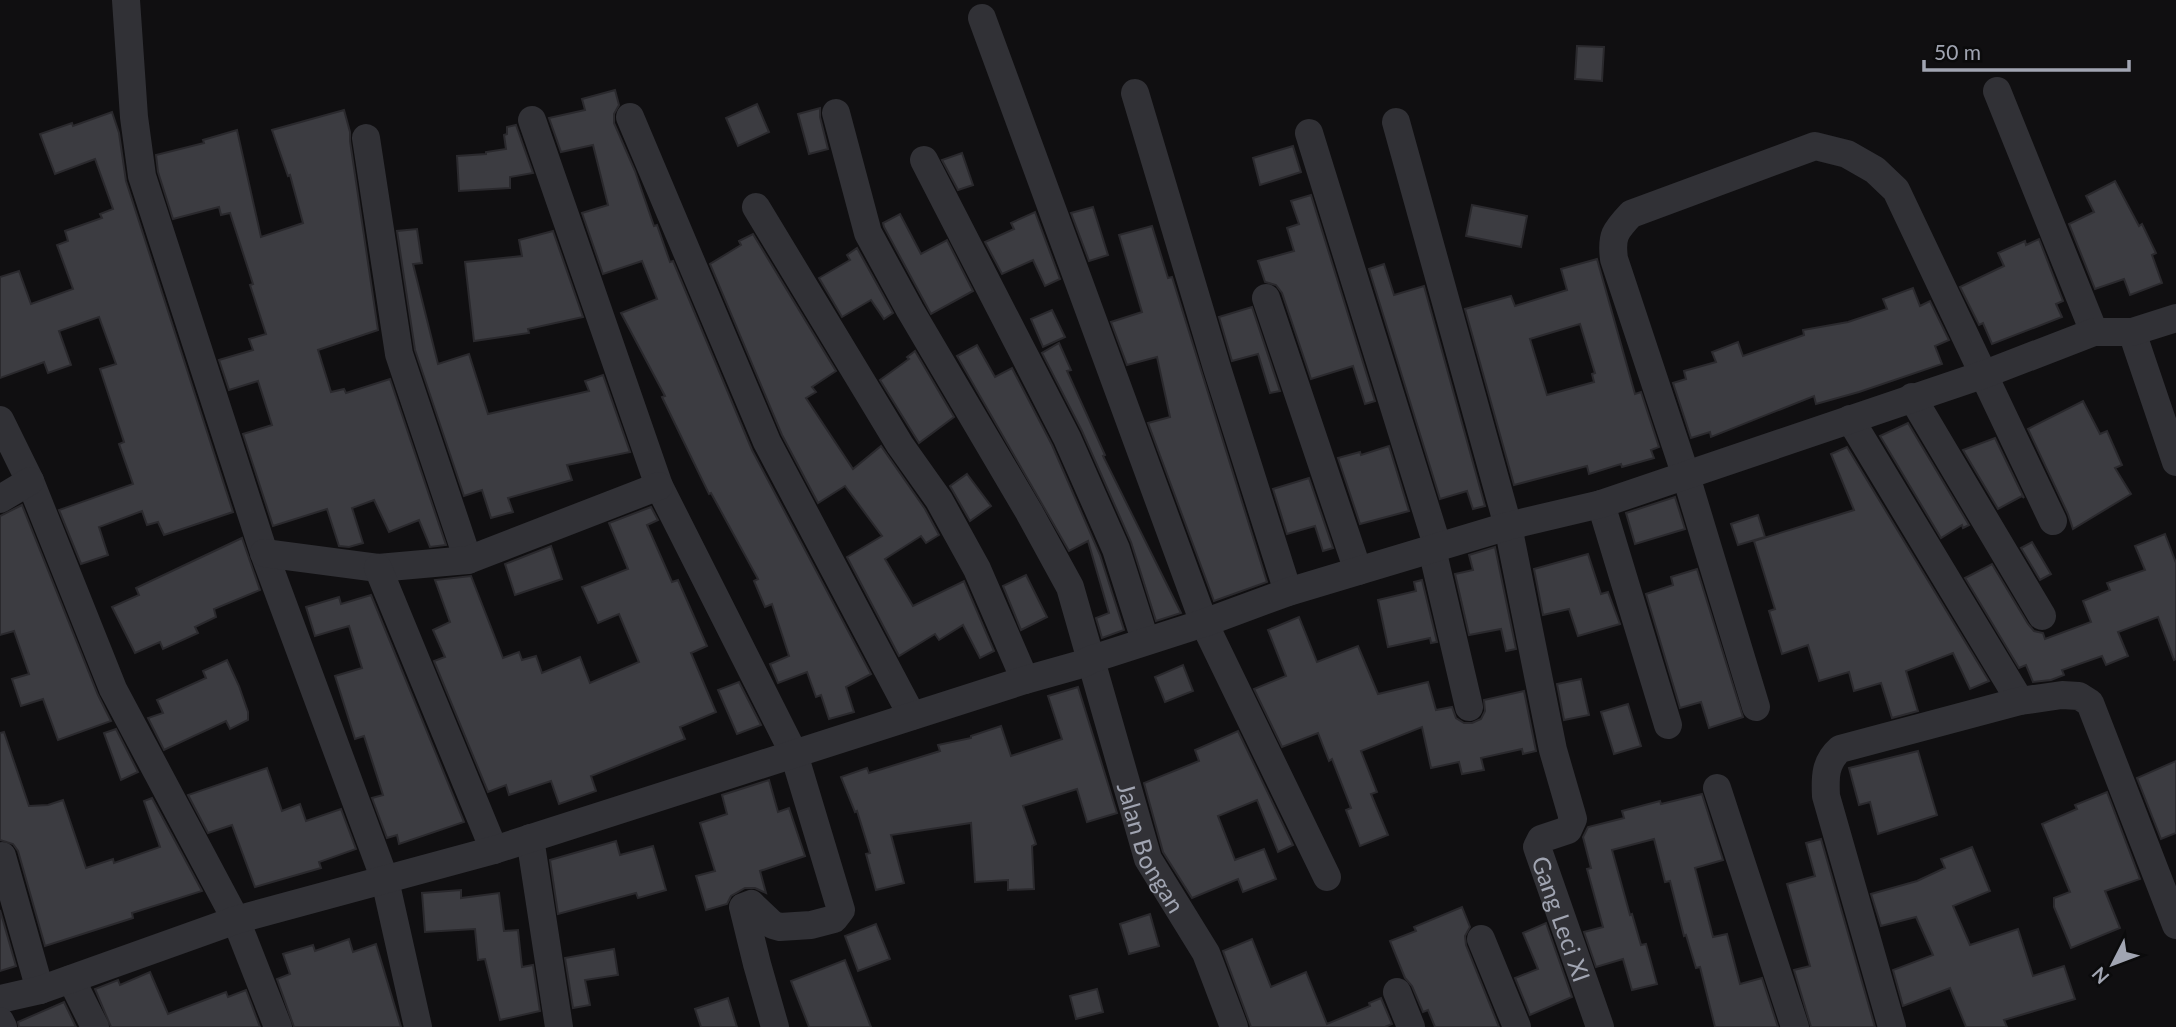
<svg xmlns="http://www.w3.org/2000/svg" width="2176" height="1027" font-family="Lato,sans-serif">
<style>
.building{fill:#3c3c41;stroke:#2a292d;stroke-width:2;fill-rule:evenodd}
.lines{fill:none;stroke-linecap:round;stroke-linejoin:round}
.minor{stroke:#313136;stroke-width:28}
.labels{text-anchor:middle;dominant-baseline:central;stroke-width:7;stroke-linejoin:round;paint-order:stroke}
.street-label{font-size:24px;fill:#a1a5b2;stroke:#0b0b0c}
</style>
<rect width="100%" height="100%" fill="#100f11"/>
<g class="building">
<path d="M1577 46 1604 47 1602 81 1575 79Z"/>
<path d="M615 90 619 105 614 114V123L635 171 654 226 657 225 670 262 673 261 752 450 871 674 846 687 854 712 829 719 821 695 816 697 807 672 778 683 770 664 789 656 772 604 765 607 754 581 758 579 711 493 709 494 662 397 665 396 621 313 657 299 642 261 603 274 582 213 608 205 593 145 561 152 549 118 585 110 582 99Z"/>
<path d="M757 104 769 132 738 146 726 118Z"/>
<path d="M820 108V117L828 149 809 154 798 114Z"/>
<path d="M344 110 350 132V141L378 330 318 350 331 392 344 389 346 393 390 379 446 545 430 547 419 520 389 532 374 500 352 508 363 543 349 547 339 546 327 509 273 526 243 434 272 425 258 381 229 390 219 360 253 350 249 339 266 334 250 285 253 284 230 213 221 215 219 207 173 219 158 172 156 155 204 143 203 140 237 130 261 237 303 223 290 175 288 176 272 130Z"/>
<path d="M112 112 119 133 126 181 233 512 164 535 158 522 147 525 142 511 99 527 108 555 81 564 59 510 133 484 119 444 124 442 100 369 116 364 99 317 59 331 71 365 48 373 44 362 0 378V277L19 271 31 304 73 289 57 245 68 241 65 231 102 218 100 214 113 209 95 159 55 174 40 134 72 123 73 126Z"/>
<path d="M516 125 533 173 510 177V188L459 191 457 156 486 154V152L506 149 504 135 507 134V127Z"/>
<path d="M1293 146 1301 172 1260 185 1253 158Z"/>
<path d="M962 153 973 185 958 190 942 160Z"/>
<path d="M2115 181 2139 226 2142 224 2156 253 2152 255 2162 283 2130 295 2124 279 2095 289 2069 224 2094 212 2086 196Z"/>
<path d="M1311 195 1375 401 1365 404 1353 366 1311 379 1282 293 1276 285 1265 282 1258 261 1294 251 1287 228 1299 224 1291 201Z"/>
<path d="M1472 205 1527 216 1521 247 1466 236Z"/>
<path d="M1093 207 1108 255 1089 261 1071 213Z"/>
<path d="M1035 212 1060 279 1045 286 1033 260 1002 274 985 242 1014 229 1011 223Z"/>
<path d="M900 214 921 254 947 240 973 291 931 314 884 227 883 223Z"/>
<path d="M1152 226 1168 278 1172 277 1267 582 1214 601 1148 423 1170 417 1157 357 1127 365 1111 322 1142 312 1119 235Z"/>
<path d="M417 229 422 263 413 264 438 364 469 354 488 414 589 391 585 381 603 375 630 452 567 465 572 480 508 498 513 512 491 518 482 490 464 496 415 350 397 231Z"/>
<path d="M553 231 583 317 528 329 529 333 474 341 465 262 522 256 519 240Z"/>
<path d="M753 234 836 371 812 387 816 392 806 398 853 469 881 446 925 509 939 535 926 543 921 536 885 559 913 606 964 581 994 651 980 658 963 625 939 640 935 634 899 656 847 557 882 536 845 486 818 503 782 435 710 264 741 245 739 241Z"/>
<path d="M2039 239 2063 301 2056 304 2062 317 1992 344 1983 323 1979 325 1960 287 2004 266 1998 253 2025 241 2026 245Z"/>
<path d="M857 248 893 313 884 319 871 300 842 317 819 278 850 260 847 255Z"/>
<path d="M1597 259 1635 394 1641 392 1659 447 1651 450 1654 458 1622 467 1621 464 1589 474 1587 466 1514 485 1465 309 1511 296 1515 306 1567 290 1561 269ZM1580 324 1595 373 1592 374 1594 382 1547 395 1530 339Z"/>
<path d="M1384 264 1394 295 1424 286 1485 506 1473 509 1467 491 1440 499 1369 269Z"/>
<path d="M1913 288 1920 306 1930 301 1949 340 1935 346 1942 364 1859 392 1816 404 1814 396 1711 437 1710 432 1691 438 1673 383 1686 379 1684 371 1716 362 1712 352 1738 342 1743 356 1804 335 1803 330 1848 322 1887 309 1883 299Z"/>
<path d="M1252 307 1280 391 1270 393 1258 354 1232 361 1219 317Z"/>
<path d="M1052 310 1065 337 1043 347 1031 319Z"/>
<path d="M1059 343 1071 370 1067 371 1105 455 1103 456 1181 613 1156 621 1131 542 1082 431 1042 353Z"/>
<path d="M977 345 995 377 1012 368 1052 445 1100 555 1124 630 1102 638 1096 618 1109 613 1088 541 1069 551 957 356Z"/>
<path d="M915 351 954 417 919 443 880 380 909 359 907 357Z"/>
<path d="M2083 401 2100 434 2107 431 2122 465 2115 468 2131 494 2073 529 2068 514 2028 429Z"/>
<path d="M1908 423 1969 525 1963 528 1962 525 1941 538 1880 436Z"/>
<path d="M1995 438 2024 498 2022 496 1998 509 1963 450Z"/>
<path d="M1389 446 1409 511 1360 524 1338 458 1360 452 1361 455Z"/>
<path d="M1847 447 1989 681 1970 689 1953 653 1906 671 1918 711 1892 718 1881 683 1854 691 1849 672 1819 681 1808 645 1782 654 1769 611 1775 609 1754 541 1854 510 1831 454Z"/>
<path d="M967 474 991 506 970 521 950 486Z"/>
<path d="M1309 478 1333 548 1323 551 1315 526 1287 534 1273 489Z"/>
<path d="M1675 497 1685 529 1635 544 1626 513Z"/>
<path d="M22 505 98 695 111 721 58 740 43 699 21 706 12 679 29 674 14 631 0 635V516Z"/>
<path d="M651 507 658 520 647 525 672 582 678 580 707 646 691 653 716 712 680 727 685 739 591 776 596 791 559 804 551 781 509 795 506 785 488 792 434 661 445 657 433 630 450 622 435 580 471 576 503 658 519 652 522 660 536 656 542 673 580 657 590 683 639 662 619 614 598 623 582 587 628 569 609 523Z"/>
<path d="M1758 515 1765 537 1738 545 1731 524Z"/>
<path d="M2165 534 2176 563V659L2174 660 2158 617 2118 632 2128 656 2106 665 2102 656 2062 670 2064 675 2051 680 2033 682 2026 665 2019 668 1965 578 1992 564 2028 624 2034 631 2043 633 2045 639 2091 622 2083 601 2110 590 2107 583 2145 570 2135 546Z"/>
<path d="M242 538 260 590 214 609 216 617 195 627 198 633 163 649 160 642 135 653 112 607 139 595 136 588Z"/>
<path d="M2032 542 2051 574 2040 580 2021 548Z"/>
<path d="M551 546 562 579 515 595 505 564Z"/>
<path d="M1495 547 1516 649 1506 651 1501 629 1469 635 1455 574 1473 570 1469 555Z"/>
<path d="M1588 554 1601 594 1608 592 1620 624 1578 636 1569 609 1543 615 1534 569Z"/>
<path d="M1697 569 1743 717 1709 728 1701 702 1680 708 1646 594 1673 585 1671 577Z"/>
<path d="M1026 575 1047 617 1021 630 1003 586Z"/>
<path d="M1422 580 1437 642 1431 643 1430 638 1388 647 1378 600 1416 591 1414 582Z"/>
<path d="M371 595 464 822 399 844 397 835 387 838 372 798 383 795 364 736 355 739 335 676 362 668 349 626 315 636 306 607 339 597 341 604Z"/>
<path d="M1299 617 1317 662 1358 646 1378 694 1428 682 1436 710 1452 707 1456 718 1464 723H1472L1481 719 1485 711 1484 700 1524 691 1536 751 1523 754 1522 749 1481 758 1484 770 1462 774 1459 762 1431 768 1422 727 1361 751 1377 792 1371 794 1388 835 1360 846 1346 810 1351 808 1332 759 1329 761 1318 733 1282 747 1254 689 1286 676 1268 630Z"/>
<path d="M227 660 239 686 248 712V720L230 729 226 721 164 750 148 718 163 713 157 700 206 678 203 671Z"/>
<path d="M1183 665 1193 691 1165 702 1155 677Z"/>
<path d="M1581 679 1589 715 1564 720 1557 684Z"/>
<path d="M739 682 761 725 737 734 718 690Z"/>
<path d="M1078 687 1117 813 1087 822 1077 789 1023 806 1036 844 1032 846 1034 889 1008 890V880L975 882 971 823 891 835 904 883 876 890 866 854 870 853 857 811 855 812 841 777 867 768 869 773 940 751 938 745 971 738V736L1001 726 1011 756 1062 739 1048 696Z"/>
<path d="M1628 704 1641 746 1614 754 1601 712Z"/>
<path d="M116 729 138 772 121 780 104 733Z"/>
<path d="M1238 731 1293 845 1278 852 1257 800 1218 816 1235 860 1264 849 1276 879 1243 892 1238 879 1192 898 1163 852 1144 783 1199 761 1195 750Z"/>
<path d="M4 732 29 806 48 805 63 800 86 868 113 859 114 863 160 847 144 801 152 798 202 891 132 913 133 918 45 946 18 851 13 844 0 840V733Z"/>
<path d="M1918 751 1937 815 1878 834 1870 802 1859 805 1849 768Z"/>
<path d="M2176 761V833L2161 839 2137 778Z"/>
<path d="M267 768 282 811 300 804 306 821 341 809 356 849 319 862 321 868 255 887 232 825 208 833 188 795Z"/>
<path d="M769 780 778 812 789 808 805 856 760 871 766 893 755 888H745L731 896 727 904 706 910 696 876 715 871 700 823 727 814 722 795Z"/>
<path d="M2107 792 2140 879 2105 891 2120 928 2071 948 2054 907V898L2070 892 2042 824 2077 809 2075 805Z"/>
<path d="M1702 794 1723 860 1695 868 1713 937 1727 934 1740 984 1762 978 1778 1027H1715L1700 967 1696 968 1686 935 1684 936 1670 881 1665 882 1654 839 1612 850 1630 915 1632 914 1641 945 1646 944 1657 984 1632 990 1623 959 1596 967 1584 932 1603 927 1587 869 1591 868 1583 837 1588 827 1624 818 1622 811 1660 801 1661 804Z"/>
<path d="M1821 839 1875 1027H1811L1794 970 1810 966 1787 884 1815 876 1806 843Z"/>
<path d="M616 841 620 855 653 846 666 890 638 898 636 893 558 914 550 860Z"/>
<path d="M1972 847 1990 891 1953 906 1970 945 2018 929 2033 976 2064 966 2075 999 2004 1020 2007 1027H1966L1950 988 1903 1006 1893 970 1933 955 1916 917 1881 926 1871 894 1917 881 1945 868 1941 859Z"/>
<path d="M461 890V898L499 893 504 931 518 930 522 967 533 965 540 1011 500 1020 485 959 478 960 475 929 425 932 422 893Z"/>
<path d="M1462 907 1470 927 1465 936 1466 945 1499 1027H1435L1428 1010 1423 1012 1412 986 1405 978 1390 941 1416 931 1414 927Z"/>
<path d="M0 910 16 966 0 971Z"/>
<path d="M1150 914 1159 946 1129 954 1120 924Z"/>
<path d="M1546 923 1572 997 1530 1015 1515 978 1538 969 1523 933Z"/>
<path d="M876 924 890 959 858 971 845 936Z"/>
<path d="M349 939 353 952 376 944 401 1027H294L277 979 290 974 283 954 313 945 315 951Z"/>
<path d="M1252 939 1271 987 1306 972 1327 1024 1370 1006 1369 1003 1381 998 1392 1024 1385 1027H1251L1223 951Z"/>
<path d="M614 949 618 975 585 980 590 1005 573 1008 565 958Z"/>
<path d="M845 960 871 1027H809L791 981Z"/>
<path d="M150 972 168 1014 226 992 228 997 246 990 260 1027H111L95 989 118 980 120 985Z"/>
<path d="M1097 989 1103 1012 1076 1019 1070 996Z"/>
<path d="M728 998 737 1027H701L695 1009Z"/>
<path d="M64 1002 76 1027H19L18 1022Z"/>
</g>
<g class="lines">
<g class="minor">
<path d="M126 0 134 117 142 176 264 553 385 880 418 1027"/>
<path d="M982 18 1204 623 1327 877"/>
<path d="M1997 91 2094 332"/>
<path d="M1135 93 1217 368 1288 592"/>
<path id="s1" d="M836 113 868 233 910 310 1029 512 1070 587 1148 859 1206 953 1234 1027"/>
<path d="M630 117 767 442 912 716"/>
<path d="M532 120 659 486 794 754 841 910 834 919 811 925 780 927 773 925 751 904 743 907 757 964 775 1027"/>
<path id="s2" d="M1396 122 1508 526 1553 750 1571 812 1573 819 1568 830 1541 839 1537 847 1600 1027"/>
<path d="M1309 133 1438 548"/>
<path d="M366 138 399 354 468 560"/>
<path d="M924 160 1067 438 1116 549 1145 640"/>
<path d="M756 207 900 445 939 500 977 569 1025 680"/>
<path d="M1266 298 1358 571"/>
<path d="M2132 332 2176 462"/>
<path d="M1912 397 2042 616"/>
<path d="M1850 419 2020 701"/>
<path d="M0 420 30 481 113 689 236 920 278 1027"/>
<path d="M0 499 30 481"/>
<path d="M1601 504 1668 725"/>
<path d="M1432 549 1469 707"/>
<path d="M264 553 378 568 468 560 659 486"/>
<path d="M378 568 494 850"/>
<path d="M1756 707 1686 476 1614 259C1611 236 1615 231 1631 214L1815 146 1847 154 1875 170 1896 190 2053 521"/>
<path d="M1717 788 1795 1027"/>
<path d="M530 838 559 1027"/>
<path d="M2 856 40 990"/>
<path d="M1481 939 1517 1027"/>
<path d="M71 979 95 1027"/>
<path d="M1397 992 1411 1027"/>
<path d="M0 999 40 990 236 920 494 850 1025 680 1082 664 1092 659 1204 623 1288 592 1508 526 1601 504 1985 374 2094 332H2132L2176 318"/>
<path d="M0 1021 3 1027"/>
<path d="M1892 1027 1826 796C1825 777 1825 762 1840 749L2020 701 2062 695 2079 696 2090 703 2176 925"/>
</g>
</g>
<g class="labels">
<g class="street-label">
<text stroke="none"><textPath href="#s1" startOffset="805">Jalan Bongan</textPath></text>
<text stroke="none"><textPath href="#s2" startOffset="845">Gang Leci XI</textPath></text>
</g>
</g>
<g transform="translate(2113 964) rotate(228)" stroke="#0b0b0c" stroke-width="5" paint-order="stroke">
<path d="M0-5L12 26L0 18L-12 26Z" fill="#a1a5b2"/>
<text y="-10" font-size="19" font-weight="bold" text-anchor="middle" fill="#a1a5b2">N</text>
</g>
<path d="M1924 60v10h205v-10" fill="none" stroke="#a1a5b2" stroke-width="3.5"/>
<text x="1934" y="60" font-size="21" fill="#a1a5b2" stroke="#0b0b0c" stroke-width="5" paint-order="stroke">50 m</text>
</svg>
